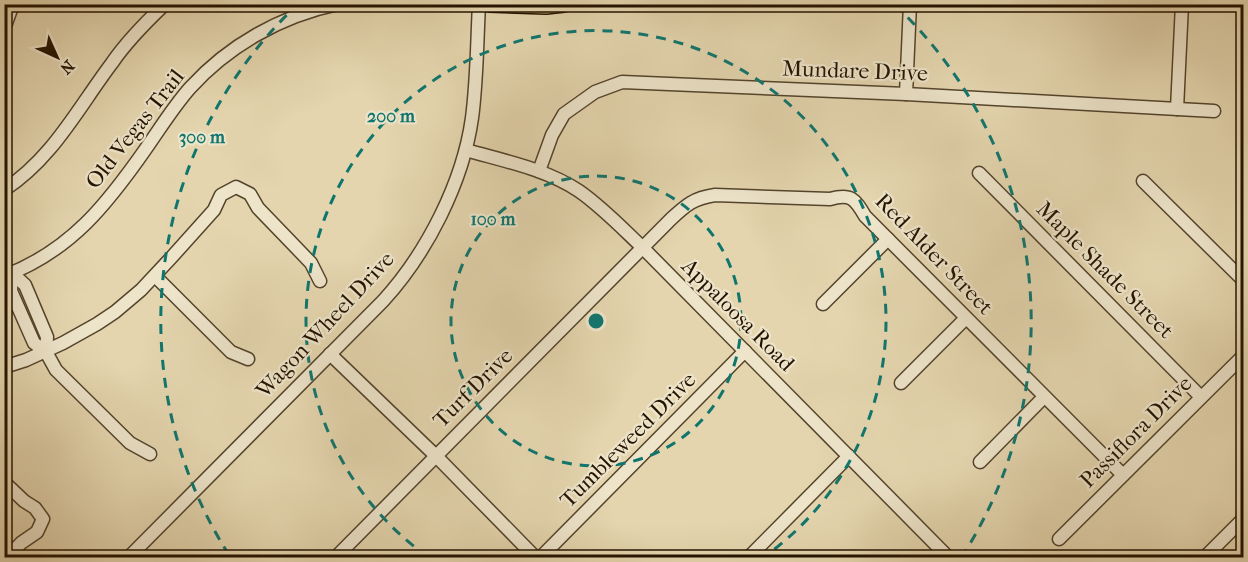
<svg xmlns="http://www.w3.org/2000/svg" width="1248" height="562" font-family="'IM FELL French Canon',serif">
<style>
.lines{fill:none;stroke-linecap:round;stroke-linejoin:round}
.minor-casing{stroke:#53442c;stroke-width:15}
.major-casing{stroke:#231300;stroke-width:18}
.minor{stroke:#ede4ca;stroke-width:12}
.major{stroke:#e2ba77;stroke-width:15}
.ring{fill:none;stroke:#0f766e;stroke-width:3;stroke-dasharray:10 8}
.labels{text-anchor:middle;dominant-baseline:central;stroke-width:4.5;stroke-linejoin:round;paint-order:stroke}
.street-label{font-size:22px;fill:#231300;stroke:#ede4ca}
.centre{fill:#0f766e;stroke:#ede4ca;stroke-width:3}
.ring-label{font-size:18px;text-anchor:middle;font-weight:bold;fill:#0f766e;stroke:#ede4ca;stroke-width:4.5;stroke-linejoin:round;paint-order:stroke}
</style>
<rect width="100%" height="100%" fill="#e4d5ae"/>
<filter id="stains"><feTurbulence type="fractalNoise" baseFrequency=".00333" numOctaves="4"/><feColorMatrix values="0 0 0 0 .2 0 0 0 0 .09 0 0 0 0 .02 0 0 0 .5 -.17"/></filter>
<radialGradient id="worn" r=".72"><stop offset=".6" stop-color="#630" stop-opacity="0"/><stop offset="1" stop-color="#630" stop-opacity=".3"/></radialGradient>
<g class="lines">
<defs>
<g id="minor">
<path d="M4 29 13 4"/>
<path d="M906 94 910 4"/>
<path d="M1177 109 1182 4"/>
<path d="M466 150C504 161 546 169 579 191 602 207 622 228 642 247L949 558"/>
<path d="M539 171 552 135 564 114 595 92 622 82 906 94 1214 111"/>
<path d="M979 173 1201 397"/>
<path d="M1143 181 1244 281"/>
<path d="M4 190C53 158 78 108 112 63 127 41 146 22 165 4"/>
<path d="M12 273 11 291 34 343 46 352 56 370 130 443 150 454"/>
<path d="M12 273 25 285 47 337 46 352"/>
<path d="M4 276C71 251 108 203 147 147 161 127 174 106 190 88 229 45 281 16 338 4"/>
<path d="M155 276 231 352 248 359"/>
<path d="M823 304 888 239"/>
<path d="M330 354 436 456 536 558"/>
<path d="M4 367 26 360 63 343 97 324 115 312 141 290 170 259 214 210 221 195 236 187 250 194 258 208 311 263 320 281"/>
<path d="M901 383 966 318"/>
<path d="M980 462 1044 397"/>
<path d="M4 482 24 501 35 508 43 519 37 532 21 543 7 558"/>
<path d="M1059 539 1244 355"/>
<path d="M128 558 383 301C427 253 463 182 472 118 477 81 477 42 479 4"/>
<path d="M335 558 671 219C686 205 694 198 715 195L830 199C851 193 855 199 865 216L1123 475"/>
<path d="M540 558 745 351"/>
<path d="M748 558 849 456"/>
<path d="M1204 558 1244 518"/>
</g>
<path id="major" d="M489 4 546 6 564 4"/>
</defs>
<use href="#minor" class="minor-casing"/>
<use href="#major" class="major-casing"/>
<use href="#minor" class="minor"/>
<use href="#major" class="major"/>
</g>
<g class="ring">
<circle cx="596" cy="321" r="145"/>
<path d="M428 557A290 290 0 1 1 764 557"/>
<path d="M229 555A435 435 0 0 1 297 5M895 5A435 435 0 0 1 963 555"/>
</g>
<g class="labels">
<g class="street-label">
<text transform="translate(855 71) rotate(2)">Mundare Drive</text>
<text transform="translate(135 129) rotate(-52)">Old Vegas Trail</text>
<text transform="translate(934 254) rotate(46)">Red Alder Street</text>
<text transform="translate(1105 270) rotate(45)">Maple Shade Street</text>
<text transform="translate(738 315) rotate(45)">Appaloosa Road</text>
<text transform="translate(325 325) rotate(-47)">Wagon Wheel Drive</text>
<text transform="translate(473 388) rotate(-45)">Turf Drive</text>
<text transform="translate(1136 432) rotate(-45)">Passiflora Drive</text>
<text transform="translate(628 440) rotate(-45)">Tumbleweed Drive</text>
</g>
</g>
<circle cx="596" cy="321" r="9" class="centre"/>
<g class="ring-label">
<text x="391" y="122">200 m</text>
<text x="202" y="143">300 m</text>
<text x="493" y="225">100 m</text>
</g>
<rect width="1248" height="562" fill="none" stroke="#e4d5ae" stroke-width="24"/>
<rect x="6" y="6" width="1236" height="550" fill="none" stroke="#231300" stroke-width="3"/>
<rect x="12" y="12" width="1224" height="538" fill="none" stroke="#231300" stroke-width="1.5"/>
<g transform="translate(57 57) rotate(135)" stroke="#ede4ca" stroke-width="4.5" paint-order="stroke">
<path d="M0-4.5L10 22L0 15L-10 22Z" fill="#231300"/>
<text y="-9" font-size="16" font-weight="bold" text-anchor="middle" fill="#231300">N</text>
</g>
<rect width="100%" height="100%" filter="url(#stains)"/>
<rect width="100%" height="100%" fill="url(#worn)"/>
</svg>
